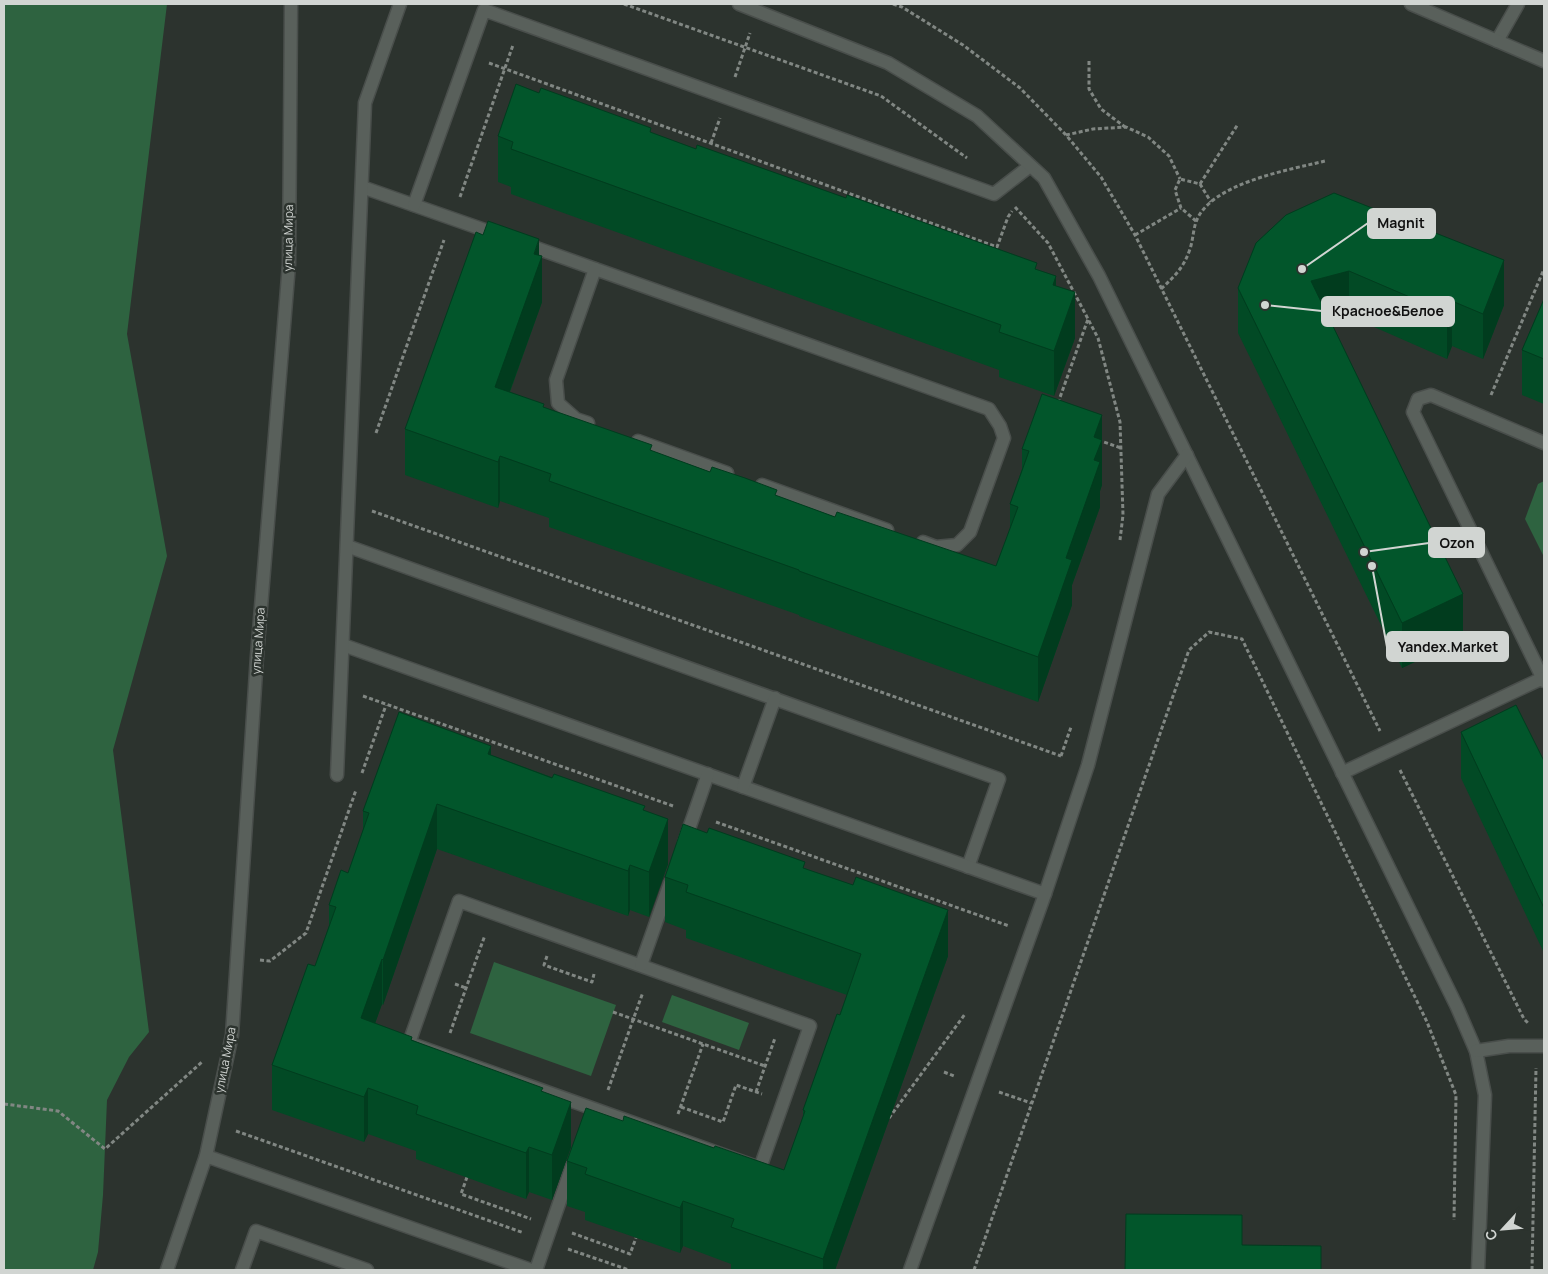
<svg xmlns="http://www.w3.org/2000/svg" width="1548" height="1274" font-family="Manrope,sans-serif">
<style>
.green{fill:#2e6340}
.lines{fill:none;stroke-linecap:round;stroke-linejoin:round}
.lane-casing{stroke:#494e4b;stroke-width:15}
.street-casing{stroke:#494e4b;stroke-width:15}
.path{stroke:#818783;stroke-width:3;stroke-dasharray:4 2.5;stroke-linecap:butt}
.lane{stroke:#59605b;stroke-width:12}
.street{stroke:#59605b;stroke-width:12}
.wall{fill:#024a25}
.shaded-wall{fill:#013c1e}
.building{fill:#02562b;stroke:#013c1e}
.labels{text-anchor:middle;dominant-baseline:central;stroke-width:5;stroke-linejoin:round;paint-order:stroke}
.street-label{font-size:12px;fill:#d1d5d2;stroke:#2c332e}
.leader{fill:none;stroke:#d1d5d2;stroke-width:2}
.callout-dot{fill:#d1d5d2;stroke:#2c332e;stroke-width:2}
.callout{fill:#d1d5d2;stroke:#d1d5d2;stroke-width:2}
.callout-label{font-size:14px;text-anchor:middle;font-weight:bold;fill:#111}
</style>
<rect width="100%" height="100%" fill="#2c332e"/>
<g class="green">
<path d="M4 4H167L127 334 167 556 113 750 149 1032 129 1057 107 1100 103 1195 98 1252 93 1270H4Z"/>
<path d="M1544 481V557L1525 519 1538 484Z"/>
<path d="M494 962 616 1005 591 1076 470 1033Z"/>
<path d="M672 995 749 1023 739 1050 662 1022Z"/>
</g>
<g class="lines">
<defs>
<g id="lane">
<path d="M1497 41 1518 4"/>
<path d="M362 187 499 235"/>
<path d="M414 205 484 10 994 194 1030 166"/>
<path d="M525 244 989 409 1000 426 1004 438 970 532 957 545 936 547 923 542"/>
<path d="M588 423 576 419 558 403 556 380 595 269"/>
<path d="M638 441 727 473"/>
<path d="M1544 443 1431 395 1418 399 1413 412 1544 681"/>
<path d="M762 485 887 530"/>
<path d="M347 546 999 779 968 867"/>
<path d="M343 645 1045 894"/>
<path d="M1342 773 1543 678"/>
<path d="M337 775 365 103 400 4"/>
<path d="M743 787 775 698"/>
<path d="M684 843 708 774"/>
<path d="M459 901 810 1026 760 1168 409 1043Z"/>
<path d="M641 965 670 883"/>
<path d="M206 1156 531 1270"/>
<path d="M242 1270 256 1231 367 1270"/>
<path d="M536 1270 572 1166"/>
</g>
<g id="street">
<path d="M739 4 888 63 977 116 1044 178 1099 276 1457 1007 1476 1051 1485 1095 1478 1270"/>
<path d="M1411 4 1544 61"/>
<path d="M1476 1051 1509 1046H1544"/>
<path d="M167 1270 206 1156 232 1035 257 656 289 264 291 4"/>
<path d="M910 1270 1045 894 1088 765 1158 494 1187 455"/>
</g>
</defs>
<use href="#lane" class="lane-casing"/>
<use href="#street" class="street-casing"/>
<g class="path">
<path d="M624 4 881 96 967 158"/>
<path d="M893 4 902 7 963 45 1020 88 1066 135 1101 177 1135 235 1380 731"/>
<path d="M1089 61V89L1101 109 1125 127"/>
<path d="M489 63 997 247 1008 217 1012 211"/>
<path d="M735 77 750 33"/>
<path d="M1066 135 1093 129 1126 127 1148 137 1169 156 1180 179"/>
<path d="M711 143 720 118"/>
<path d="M1200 184 1238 124"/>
<path d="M460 197 513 45"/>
<path d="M1015 207 1048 243 1098 338 1120 422 1123 515 1120 540"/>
<path d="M1196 221 1181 208 1175 190 1180 179 1200 184 1211 202"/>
<path d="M1135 235 1181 208"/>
<path d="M1161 289C1175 276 1184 267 1190 249 1193 240 1193 231 1196 222 1210 183 1289 170 1325 161"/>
<path d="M1491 395 1544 269"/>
<path d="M1058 403 1088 319"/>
<path d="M376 433 444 240"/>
<path d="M1098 440 1121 448"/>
<path d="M372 511 1061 756"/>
<path d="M363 696 673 806"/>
<path d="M1061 756 1071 727"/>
<path d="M1400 770 1524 1019 1528 1023"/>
<path d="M362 773 386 705"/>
<path d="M716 822 1009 926"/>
<path d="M547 956 544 965 592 982 594 974"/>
<path d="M260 960 270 961 306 933 356 790"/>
<path d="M455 984 466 988"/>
<path d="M613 1012 765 1066"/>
<path d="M450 1033 485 935"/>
<path d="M944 1072 954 1076"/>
<path d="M608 1090 643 992"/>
<path d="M756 1092 775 1038"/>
<path d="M999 1092 1031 1103"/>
<path d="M4 1104 58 1111 105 1149 202 1062"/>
<path d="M681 1107 723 1122 736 1085 762 1094"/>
<path d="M678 1114 703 1044"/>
<path d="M889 1118 965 1014"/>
<path d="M236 1131 524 1233"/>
<path d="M467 1177 461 1194 531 1219"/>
<path d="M572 1233 630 1254 636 1238"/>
<path d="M568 1249 629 1270"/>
<path d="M974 1270 1189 650 1209 632 1242 639 1427 1022 1456 1095 1454 1220"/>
<path d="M1532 1270 1536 1068"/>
</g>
<use href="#lane" class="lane"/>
<use href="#street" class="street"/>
</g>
<g class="wall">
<path d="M539 93 1037 270 1056 286 1075 338 1054 396 999 377V370L511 194V187L498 182V136Z"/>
<path d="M1256 243 1504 305 1483 359 1452 346 1447 359 1349 316 1330 321 1463 639 1402 668 1238 333V288Z"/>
<path d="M539 256 542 302 510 392 544 407 652 451 777 496 835 517 996 566 1010 529V504L1022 469V449L1102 415V485L1100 491V507L1072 585V605L1038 702 799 616V615L549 527V518L500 501 498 508 405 475V429Z"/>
<path d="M1544 299V404L1522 395V350Z"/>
<path d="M1461 732 1544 761V953L1461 778Z"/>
<path d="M491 755 645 811 668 864 649 917 630 910 628 916 437 849 383 1005 382 1004 375 1023 412 1040 543 1092 571 1147 552 1200 529 1192 526 1199 416 1159V1151L368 1134 364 1142 272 1110V1065L315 966 329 926V905L348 873 363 830V811Z"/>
<path d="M805 868 948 956 835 1270H731V1264L683 1246 680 1253 585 1220V1212L567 1206V1161L623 1121 714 1148 784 1170 803 1117V1110L847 995 686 938V930L665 922V877Z"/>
</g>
<g class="shaded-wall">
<path d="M539 239V263L542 256V302L495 432V387L534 254Z"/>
<path d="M1504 260V305L1483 359V314Z"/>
<path d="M1349 271V316L1311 327V281Z"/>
<path d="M1056 276V321L1053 285Z"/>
<path d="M1075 292V338L1054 396V351Z"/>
<path d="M1452 301V346L1447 359V313Z"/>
<path d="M1102 415V485L1100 491V507L1072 585V605L1038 702V657L1094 437Z"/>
<path d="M500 456V501L498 508V462Z"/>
<path d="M1463 594V639L1402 668V623Z"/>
<path d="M491 746V791L488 754Z"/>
<path d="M437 804V849L383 1005V960Z"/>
<path d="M668 819V864L649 917V872Z"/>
<path d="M630 865V910L628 916V871Z"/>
<path d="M948 910V956L835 1270H823V1259Z"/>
<path d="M382 959V1004L361 1063V1018Z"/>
<path d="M368 1088V1134L364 1142V1097Z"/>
<path d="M571 1102V1147L552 1200V1155Z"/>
<path d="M529 1147V1192L526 1199V1153Z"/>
<path d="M683 1201V1246L680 1253V1208Z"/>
</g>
<g class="building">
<path d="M516 84 539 93 541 88 651 128 650 132 696 149 697 145 846 198 847 195 1037 263 1035 269 1056 276 1053 285 1075 292 1054 351 999 332 1001 325 511 149 513 142 498 136Z"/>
<path d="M1334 193 1504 260 1483 314 1452 301 1447 313 1349 271 1311 281 1463 594 1402 623 1238 288 1256 243 1286 215Z"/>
<path d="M488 221 539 239 534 254 542 256 495 387 544 404 543 407 652 445 650 450 710 472 712 467 745 478 777 490 775 495 835 517 837 512 996 566 1018 507 1010 504 1029 451 1022 449 1042 394 1102 415 1094 437 1102 440 1094 460 1100 462 1066 558 1072 560 1038 657 799 571V570L549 481 551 474 500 456 498 462 405 429 476 232 483 235Z"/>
<path d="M1544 299V359L1522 350Z"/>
<path d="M1516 705 1544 761V908L1461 732Z"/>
<path d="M399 712 491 746 488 754 552 778 554 774 645 806 643 810 668 819 649 872 630 865 628 871 437 804 383 960 382 959 361 1018 412 1037 411 1040 543 1088 541 1091 571 1102 552 1155 529 1147 526 1153 416 1114 418 1106 368 1088 364 1097 272 1065 308 964 315 966 336 907 329 905 341 870 348 873 369 813 363 811Z"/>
<path d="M683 824 707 833 709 828 805 862 803 868 853 885 856 877 948 910 823 1259 731 1227 734 1219 683 1201 680 1208 585 1174 587 1168 567 1161 586 1108 623 1121 624 1116 714 1148 715 1146 784 1170 805 1111 803 1110 837 1014 840 1015 861 954 686 892 688 885 665 877Z"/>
<path d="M1126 1214 1242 1215V1245L1321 1246V1270H1125Z"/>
</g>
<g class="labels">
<g class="street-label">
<text transform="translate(288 238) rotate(-89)">улица Мира</text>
<text transform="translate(258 641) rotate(-86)">улица Мира</text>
<text transform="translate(225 1060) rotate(-79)">улица Мира</text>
</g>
</g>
<path class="leader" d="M1302 269L1368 223M1265 305L1322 311M1364 552L1429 543M1372 566L1387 647"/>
<g class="callout-dot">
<circle cx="1302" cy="269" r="5"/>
<circle cx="1265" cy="305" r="5"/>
<circle cx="1364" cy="552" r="5"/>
<circle cx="1372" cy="566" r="5"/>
</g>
<g class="callout">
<rect x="1368" y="209" width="67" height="29" rx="5"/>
<rect x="1322" y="297" width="132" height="29" rx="5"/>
<rect x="1429" y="528" width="55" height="29" rx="5"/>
<rect x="1387" y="632" width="121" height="29" rx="5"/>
</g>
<g class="callout-label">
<text x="1401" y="228">Magnit</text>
<text x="1388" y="316">Красное&amp;Белое</text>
<text x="1457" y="548">Ozon</text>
<text x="1448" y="652">Yandex.Market</text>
</g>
<rect width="1548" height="1274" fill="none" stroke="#d1d5d2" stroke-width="10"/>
<g transform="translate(1503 1229) rotate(244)" stroke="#2c332e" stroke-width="4" paint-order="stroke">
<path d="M0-4L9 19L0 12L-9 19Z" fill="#d1d5d2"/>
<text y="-8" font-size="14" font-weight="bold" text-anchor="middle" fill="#d1d5d2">С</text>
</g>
</svg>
